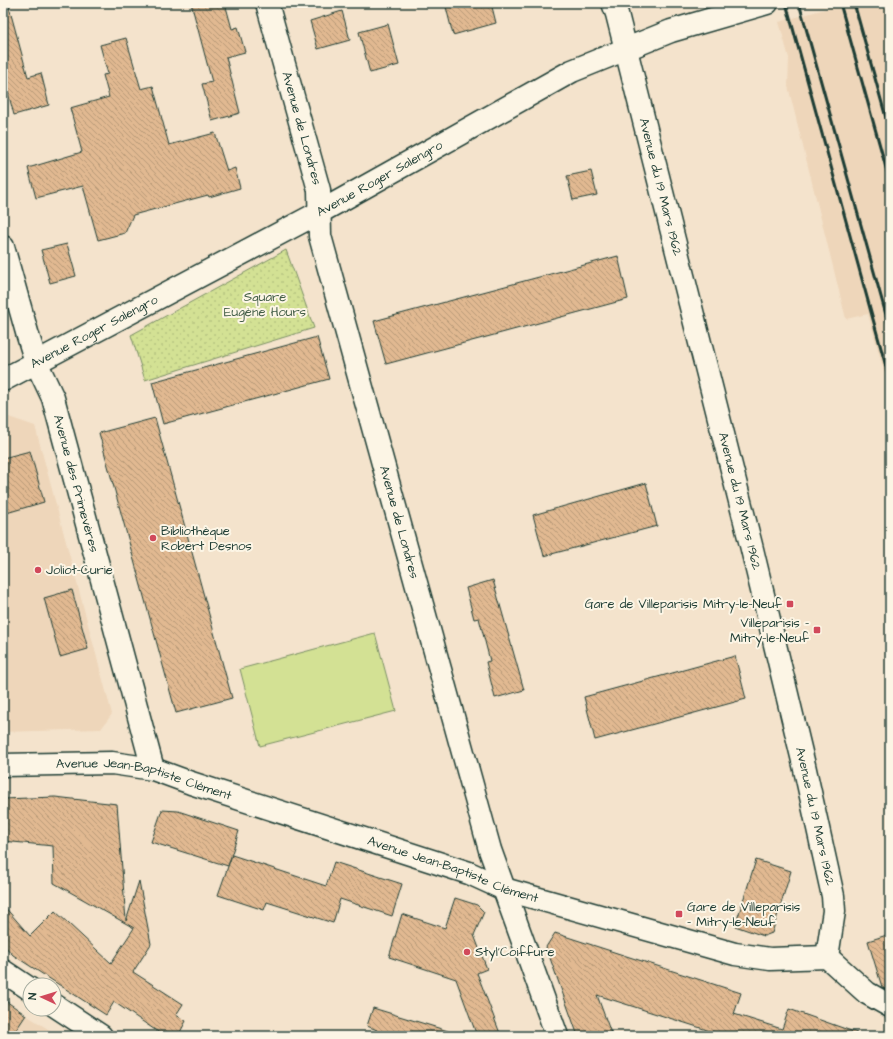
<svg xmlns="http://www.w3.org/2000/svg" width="893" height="1039" font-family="'Architects Daughter',sans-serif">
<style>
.built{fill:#eed6ba}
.green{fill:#d3e194;stroke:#798f64}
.park{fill:url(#park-dots);stroke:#798f64}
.building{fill:url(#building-back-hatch);stroke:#1f3d34}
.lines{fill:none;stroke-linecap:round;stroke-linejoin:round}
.minor-casing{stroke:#1f3d34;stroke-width:25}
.tertiary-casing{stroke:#1f3d34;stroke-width:25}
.secondary-casing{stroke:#1f3d34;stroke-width:25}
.minor{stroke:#fcf5e5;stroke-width:22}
.tertiary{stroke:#fcf5e5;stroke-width:22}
.secondary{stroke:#fcf5e5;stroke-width:22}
.rail{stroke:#1f3d34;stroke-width:3}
.poi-dot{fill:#d1495b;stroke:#fcf5e5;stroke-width:1.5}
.labels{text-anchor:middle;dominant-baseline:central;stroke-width:4;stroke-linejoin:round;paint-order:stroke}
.street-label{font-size:13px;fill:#1f3d34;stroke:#fcf5e5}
.park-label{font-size:13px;fill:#435e47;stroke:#fcf5e5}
.poi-label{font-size:13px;fill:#1f3d34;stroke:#fcf5e5;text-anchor:start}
</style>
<defs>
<pattern id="park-dots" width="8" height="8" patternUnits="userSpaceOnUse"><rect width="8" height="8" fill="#d3e194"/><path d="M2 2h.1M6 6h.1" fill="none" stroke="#b5c280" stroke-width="1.8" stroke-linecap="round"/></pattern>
<pattern id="building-back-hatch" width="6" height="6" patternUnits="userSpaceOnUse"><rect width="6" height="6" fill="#e1b991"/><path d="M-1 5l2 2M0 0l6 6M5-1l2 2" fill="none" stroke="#b69877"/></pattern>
</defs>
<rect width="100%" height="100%" fill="#f4e3cc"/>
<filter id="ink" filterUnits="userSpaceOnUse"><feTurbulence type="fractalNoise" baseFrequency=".025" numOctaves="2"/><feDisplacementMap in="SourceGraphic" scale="8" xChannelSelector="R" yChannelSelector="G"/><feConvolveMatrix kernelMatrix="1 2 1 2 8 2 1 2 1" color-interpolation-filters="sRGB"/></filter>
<g filter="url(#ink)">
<g class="built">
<path d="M846 3H890V393L868 314 846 319 788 86 789 58 779 22Z"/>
<path d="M3 415 35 426 112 714 101 729 3 732Z"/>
<path d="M3 999 26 1015 59 1036H3Z"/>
</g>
<path class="green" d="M375 633 396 711 260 746 240 669Z"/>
<path class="park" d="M286 250 314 328 145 380 131 335Z"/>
<g class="building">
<path d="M191 3H225L232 29 238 27 245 52 226 57 240 113 212 121 202 84 212 82Z"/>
<path d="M445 3H491L496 23 453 35Z"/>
<path d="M9 7 28 77 41 73 49 105 14 115 3 74V8Z"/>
<path d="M342 11 350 40 318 49 310 21Z"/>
<path d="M388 24 399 65 370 73 359 32Z"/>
<path d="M126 38 141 89 153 86 169 145 215 133 227 171 235 168 240 188 209 197 208 195 133 215 125 233 98 240 83 186 36 198 28 168 82 152 70 108 109 97 103 75 108 74 100 45Z"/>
<path d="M591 171 597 195 573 200 567 176Z"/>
<path d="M67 244 76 276 50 283 41 250Z"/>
<path d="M618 256 628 299 386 364 374 321Z"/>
<path d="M317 337 329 379 163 424 152 382Z"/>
<path d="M155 418 232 698 176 713 99 433Z"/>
<path d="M30 451 44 502 3 514V458Z"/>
<path d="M646 483 657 526 544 556 533 515Z"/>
<path d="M493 580 524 690 495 698 486 662 490 661 479 618 474 619 466 588Z"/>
<path d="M72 590 88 649 60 657 44 598Z"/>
<path d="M735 656 746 699 595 740 584 697Z"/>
<path d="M55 797 117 804 126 921 139 881 151 944 133 972 183 1004 176 1015 186 1021 178 1036H164L114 1002 106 1015 13 955 3 944V905L30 936 55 911 111 963 134 928 54 883 53 846 3 841V799Z"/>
<path d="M162 810 178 811 239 831 228 866 151 842Z"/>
<path d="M232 855 326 886 334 862 402 884 392 916 340 899 333 923 267 902 264 910 218 895Z"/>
<path d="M756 860 791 871 772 933 764 936 735 926Z"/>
<path d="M455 898 477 905 484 912 474 935 487 969 477 973 501 1036H477L456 979 389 957 402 914 445 928Z"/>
<path d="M555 933 741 993 734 1014 782 1029 789 1009 857 1033 856 1036H726L597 995 612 1036H578L546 947Z"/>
<path d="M890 934V992L882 987 868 941Z"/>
<path d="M3 999 26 1015 12 1036H3Z"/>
<path d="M373 1008 448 1031 447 1036H375L377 1030 367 1026Z"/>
</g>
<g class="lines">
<defs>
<g id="minor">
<path id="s1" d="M267 3 319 190 320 236 490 850 557 1036"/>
<path id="s2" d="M613 3 617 14 751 545 804 765 833 896 834 911 827 957"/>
<path id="s3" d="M3 247 28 336 36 362 53 398 153 769"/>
<path d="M3 971 30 989"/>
<path d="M54 1005 101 1036"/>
</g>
<g id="tertiary">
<path id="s4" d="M3 380 320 212 572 71 671 31 767 3"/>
</g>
<g id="secondary">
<path id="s5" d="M3 765 112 763 153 769 191 783 469 873 504 889 735 954 770 959 827 957 867 993 890 1006"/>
</g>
</defs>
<use href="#minor" class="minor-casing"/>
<use href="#tertiary" class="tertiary-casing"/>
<use href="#secondary" class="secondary-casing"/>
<use href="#minor" class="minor"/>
<use href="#tertiary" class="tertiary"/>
<use href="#secondary" class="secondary"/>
<g class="rail">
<path d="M786 3 890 381"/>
<path d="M799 3 890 329"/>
<path d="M840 3 890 182"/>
<path d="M854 3 890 132"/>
</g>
</g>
</g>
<g class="poi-dot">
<circle cx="153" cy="538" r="4"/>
<circle cx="38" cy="570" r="4"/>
<rect x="786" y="600" width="8" height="8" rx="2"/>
<rect x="813" y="626" width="8" height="8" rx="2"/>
<rect x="675" y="910" width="8" height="8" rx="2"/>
<circle cx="467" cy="952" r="4"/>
</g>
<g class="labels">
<g class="street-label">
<text stroke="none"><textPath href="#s1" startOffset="130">Avenue de Londres</textPath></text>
<text stroke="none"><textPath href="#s4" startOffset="427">Avenue Roger Salengro</textPath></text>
<text stroke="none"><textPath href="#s2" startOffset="190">Avenue du 19 Mars 1962</textPath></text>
<text stroke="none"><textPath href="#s4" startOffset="103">Avenue Roger Salengro</textPath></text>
<text stroke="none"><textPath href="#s3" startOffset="248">Avenue des Primevères</textPath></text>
<text stroke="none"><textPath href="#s2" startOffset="514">Avenue du 19 Mars 1962</textPath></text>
<text stroke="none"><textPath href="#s1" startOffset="537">Avenue de Londres</textPath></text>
<text stroke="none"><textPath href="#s5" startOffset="143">Avenue Jean-Baptiste Clément</textPath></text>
<text stroke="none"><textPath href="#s2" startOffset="838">Avenue du 19 Mars 1962</textPath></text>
<text stroke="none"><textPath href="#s5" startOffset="467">Avenue Jean-Baptiste Clément</textPath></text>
</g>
<g class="park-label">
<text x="265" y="297">Square<tspan x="265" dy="15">Eugène Hours</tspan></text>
</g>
<g class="poi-label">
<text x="161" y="531">Bibliothèque<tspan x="161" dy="15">Robert Desnos</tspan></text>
<text x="46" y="570">Joliot-Curie</text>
<text x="782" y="604" text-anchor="end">Gare de Villeparisis Mitry-le-Neuf</text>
<text x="809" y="623" text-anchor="end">Villeparisis -<tspan x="809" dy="15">Mitry-le-Neuf</tspan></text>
<text x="687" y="907">Gare de Villeparisis<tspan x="687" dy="15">- Mitry-le-Neuf</tspan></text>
<text x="475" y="952">Styl'Coiffure</text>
</g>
</g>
<rect width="893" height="1039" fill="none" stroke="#fcf5e5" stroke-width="16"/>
<rect x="8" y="8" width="877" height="1023" fill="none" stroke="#1f3d34" stroke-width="1.5" filter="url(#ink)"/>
<g transform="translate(42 997) rotate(274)"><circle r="19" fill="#fcf5e5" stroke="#a4ab9e"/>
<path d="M0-3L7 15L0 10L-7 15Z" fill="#d1495b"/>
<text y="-6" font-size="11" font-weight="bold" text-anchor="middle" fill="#1f3d34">N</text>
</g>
</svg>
